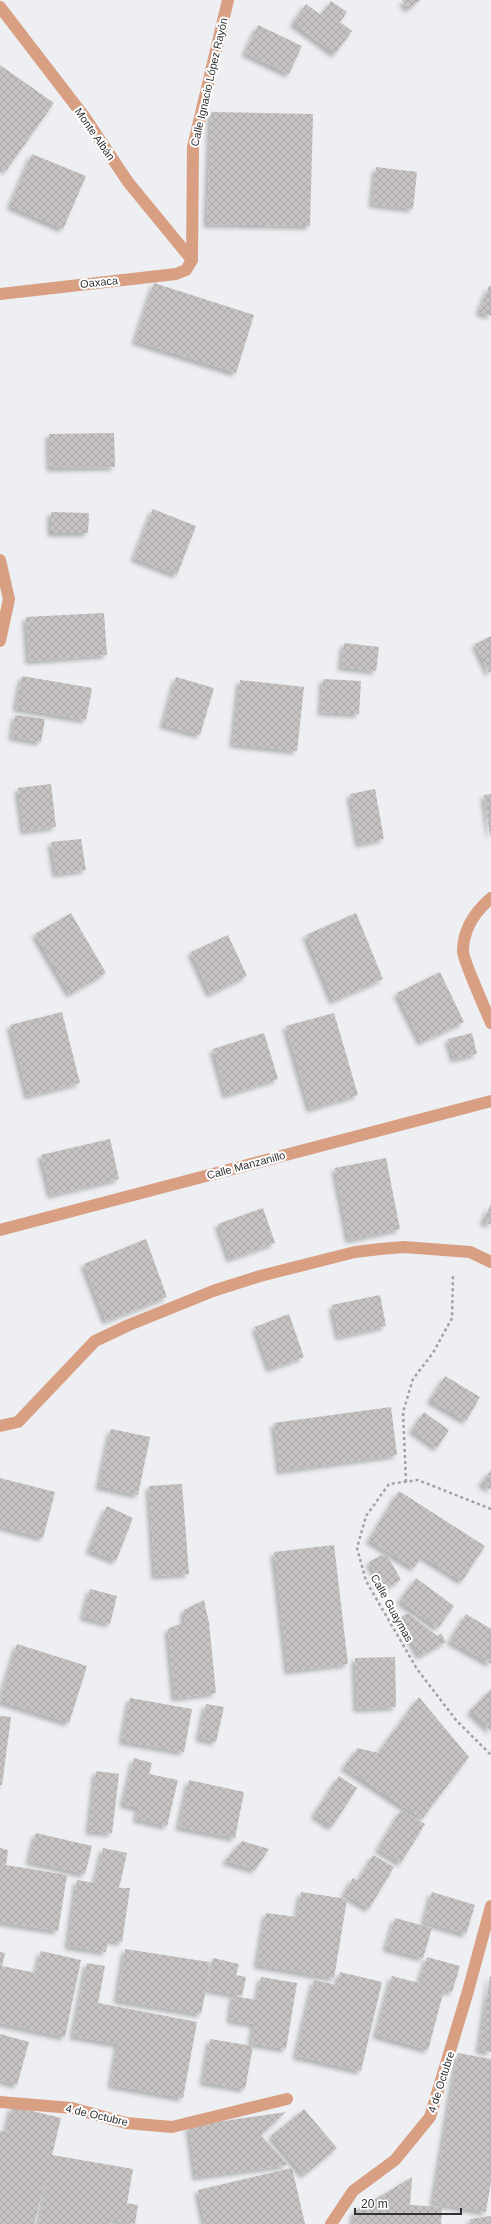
<svg xmlns="http://www.w3.org/2000/svg" width="491" height="2224" font-family="Arial,sans-serif">
<style>
.building{fill:url(#building-cross-hatch);filter:url(#shadow)}
.lines{fill:none;stroke-linecap:round;stroke-linejoin:round}
.path{stroke:#a0a2a4;stroke-width:2.5;stroke-dasharray:3 3;stroke-linecap:butt}
.minor{stroke:#d89f83;stroke-width:12}
.labels{text-anchor:middle;dominant-baseline:central;stroke-width:4;stroke-linejoin:round;paint-order:stroke}
.street-label{font-size:11px;fill:#303132;stroke:#fff}
</style>
<defs>
<pattern id="building-cross-hatch" width="8" height="8" patternUnits="userSpaceOnUse"><rect width="8" height="8" fill="#c6c2c1"/><path d="M0 0l8 8M0 8l8-8" fill="none" stroke="#aaa7a6"/></pattern>
<filter id="shadow"><feDropShadow dx="-3.5" dy="3.5" stdDeviation="2" flood-color="#0004"/></filter>
</defs>
<rect width="100%" height="100%" fill="#edeff2"/>
<g class="building">
<path d="M402 0H421L408 9Z"/>
<path d="M331 1 347 12 340 22 352 31 335 54 293 23 306 4 321 15Z"/>
<path d="M258 25 302 46 289 74 245 53Z"/>
<path d="M0 65 54 103 6 171 0 167Z"/>
<path d="M211 112 313 114 310 226 207 224Z"/>
<path d="M32 154 86 176 63 229 10 206Z"/>
<path d="M376 167 417 172 413 209 372 204Z"/>
<path d="M154 283 254 315 236 373 135 341Z"/>
<path d="M489 286H491V316L479 312Z"/>
<path d="M114 433 115 467 50 468 49 434Z"/>
<path d="M153 509 196 526 177 575 134 558Z"/>
<path d="M51 512 89 513 88 533H51Z"/>
<path d="M104 613 107 655 29 661 26 617Z"/>
<path d="M491 636V672L489 673 475 644Z"/>
<path d="M344 643 379 647 376 671 341 667Z"/>
<path d="M22 676 92 688 86 720 16 708Z"/>
<path d="M176 677 214 688 200 735 163 725Z"/>
<path d="M323 679 361 681 359 714 321 712Z"/>
<path d="M240 680 304 687 297 751 233 744Z"/>
<path d="M15 715 45 719 41 742 12 737Z"/>
<path d="M51 784 56 827 24 831 18 788Z"/>
<path d="M375 789 384 839 359 844 350 794Z"/>
<path d="M491 794V835H490L484 795Z"/>
<path d="M81 839 86 870 56 874 51 842Z"/>
<path d="M71 913 106 973 70 994 35 934Z"/>
<path d="M356 913 383 979 333 1001 306 935Z"/>
<path d="M228 935 247 976 210 994 191 952Z"/>
<path d="M440 972 464 1022 421 1042 397 993Z"/>
<path d="M62 1012 80 1083 28 1096 10 1025Z"/>
<path d="M334 1013 358 1095 310 1109 286 1026Z"/>
<path d="M264 1033 278 1079 226 1095 213 1049Z"/>
<path d="M472 1033 477 1054 454 1059 448 1039Z"/>
<path d="M110 1139 119 1179 51 1195 41 1155Z"/>
<path d="M386 1158 400 1229 349 1240 335 1168Z"/>
<path d="M491 1204V1225L483 1221Z"/>
<path d="M263 1208 275 1243 230 1259 218 1224Z"/>
<path d="M146 1239 167 1297 106 1321 84 1264Z"/>
<path d="M380 1295 386 1326 339 1337 332 1305Z"/>
<path d="M289 1314 304 1357 270 1369 255 1327Z"/>
<path d="M445 1376 480 1397 466 1421 430 1400Z"/>
<path d="M391 1407 397 1455 280 1471 274 1423Z"/>
<path d="M424 1412 449 1430 437 1448 412 1430Z"/>
<path d="M111 1429 150 1437 138 1495 99 1486Z"/>
<path d="M491 1470V1490L481 1483Z"/>
<path d="M0 1478 55 1492 43 1538 0 1526Z"/>
<path d="M182 1484 189 1574 155 1576 149 1486Z"/>
<path d="M399 1491 485 1546 462 1581 422 1556 414 1568 369 1540Z"/>
<path d="M107 1506 133 1518 116 1561 89 1550Z"/>
<path d="M334 1545 348 1664 288 1671 274 1552Z"/>
<path d="M386 1553 401 1580 383 1589 369 1562Z"/>
<path d="M416 1578 454 1606 438 1628 400 1601Z"/>
<path d="M90 1589 117 1596 110 1624 83 1617Z"/>
<path d="M204 1600 209 1623 216 1693 175 1698 168 1629 184 1622V1610Z"/>
<path d="M408 1613 437 1636 441 1633 446 1642 420 1656 399 1618Z"/>
<path d="M466 1614 491 1629V1664L450 1641Z"/>
<path d="M17 1644 87 1666 69 1723 0 1701Z"/>
<path d="M395 1657 396 1707 357 1709 355 1658Z"/>
<path d="M491 1689V1731L470 1711Z"/>
<path d="M419 1697 469 1757 422 1819 344 1767 358 1748 378 1753Z"/>
<path d="M130 1698 192 1709 184 1752 122 1741Z"/>
<path d="M206 1704 224 1707 216 1742 199 1738Z"/>
<path d="M0 1716 11 1717 2 1785H0Z"/>
<path d="M134 1758 152 1763 149 1774 178 1780 167 1826 136 1819 139 1808 123 1804Z"/>
<path d="M96 1771 119 1774 112 1833 89 1831Z"/>
<path d="M339 1776 357 1788 332 1827 314 1815Z"/>
<path d="M189 1780 244 1792 235 1838 179 1827Z"/>
<path d="M401 1810 425 1824 401 1863 378 1849Z"/>
<path d="M36 1833 92 1846 85 1874 29 1861Z"/>
<path d="M242 1841 269 1849 255 1870 225 1861Z"/>
<path d="M0 1848 8 1850 6 1865 67 1875 58 1931 0 1922Z"/>
<path d="M103 1848 127 1853 119 1888H130L122 1942 108 1940 106 1952 68 1946 77 1880 95 1883Z"/>
<path d="M373 1855 394 1867 369 1909 344 1894 353 1878 358 1881Z"/>
<path d="M301 1892 347 1899 334 1978 257 1965 266 1913 297 1917Z"/>
<path d="M432 1892 475 1905 466 1934 424 1922Z"/>
<path d="M395 1918 432 1928 423 1958 386 1948Z"/>
<path d="M125 1949 209 1962 207 1987 213 1958 239 1964 236 1975 246 1977 242 1996 206 1989 201 2014 117 2000Z"/>
<path d="M41 1951 81 1960 65 2037 0 2023V1952L5 1953 2 1966 36 1973Z"/>
<path d="M427 1957 460 1966 452 1992 444 1990 428 2050 376 2035 392 1976 419 1983Z"/>
<path d="M87 1963 105 1966 98 2003 197 2022 183 2098 111 2085 118 2044 73 2036Z"/>
<path d="M340 1972 382 1982 361 2071 296 2056 314 1980 337 1985Z"/>
<path d="M490 1976H491V2052L479 2050Z"/>
<path d="M261 1977 297 1983 286 2049 251 2043 254 2024 230 2020 233 1996 257 2000Z"/>
<path d="M0 2034 29 2042 17 2085 0 2080Z"/>
<path d="M210 2039 253 2046 245 2089 203 2082Z"/>
<path d="M458 2053 491 2059V2181L486 2212 433 2203Z"/>
<path d="M12 2106 61 2118 52 2155 133 2169 127 2203 138 2205 135 2224 111 2220 110 2224H39L49 2167 34 2224H0V2131L6 2132Z"/>
<path d="M304 2109 337 2148 304 2175 271 2136Z"/>
<path d="M286 2112 261 2135 288 2165 196 2177 189 2126Z"/>
<path d="M292 2168 305 2224H205L198 2190Z"/>
<path d="M412 2177 410 2205 442 2207 441 2224H353L354 2212Z"/>
<path d="M491 2216V2224H471L470 2219Z"/>
</g>
<g class="lines">
<g class="path">
<path d="M406 1482 403 1412 413 1379 433 1353 452 1318 453 1276"/>
<path d="M491 1509 418 1480 389 1484 366 1516 357 1548 366 1581 417 1669 456 1720 491 1755"/>
</g>
<g class="minor">
<path d="M0 7 86 119 128 182 192 260"/>
<path d="M0 294 176 274 186 270 192 260 193 147 228 0"/>
<path d="M0 560 9 599 0 641"/>
<path d="M491 898C476 911 463 929 463 951 463 961 486 1010 491 1023"/>
<path d="M0 1230 491 1101"/>
<path d="M0 1426 18 1422 95 1341 129 1325 213 1291 260 1276 355 1252 380 1249 404 1247 470 1252 491 1262"/>
<path d="M0 2102 72 2108 126 2123 172 2127 287 2099"/>
<path d="M331 2224 353 2191 395 2160 430 2117 468 1991 491 1906"/>
</g>
</g>
<g class="labels">
<g class="street-label">
<text transform="translate(209 82) rotate(-77)">Calle Ignacio López Rayón</text>
<text transform="translate(95 134) rotate(55)">Monte Albán</text>
<text transform="translate(99 282) rotate(-6)">Oaxaca</text>
<text transform="translate(246 1165) rotate(-15)">Calle Manzanillo</text>
<text transform="translate(392 1608) rotate(61)">Calle Guaymas</text>
<text transform="translate(441 2082) rotate(-72)">4 de Octubre</text>
<text transform="translate(97 2115) rotate(13)">4 de Octubre</text>
</g>
</g>
<path d="M355 2208v6h106v-6" fill="none" stroke="#303132" stroke-width="2"/>
<text x="361" y="2208" font-size="12" fill="#303132" stroke="#ffffff" stroke-width="3" paint-order="stroke">20 m</text>
</svg>
